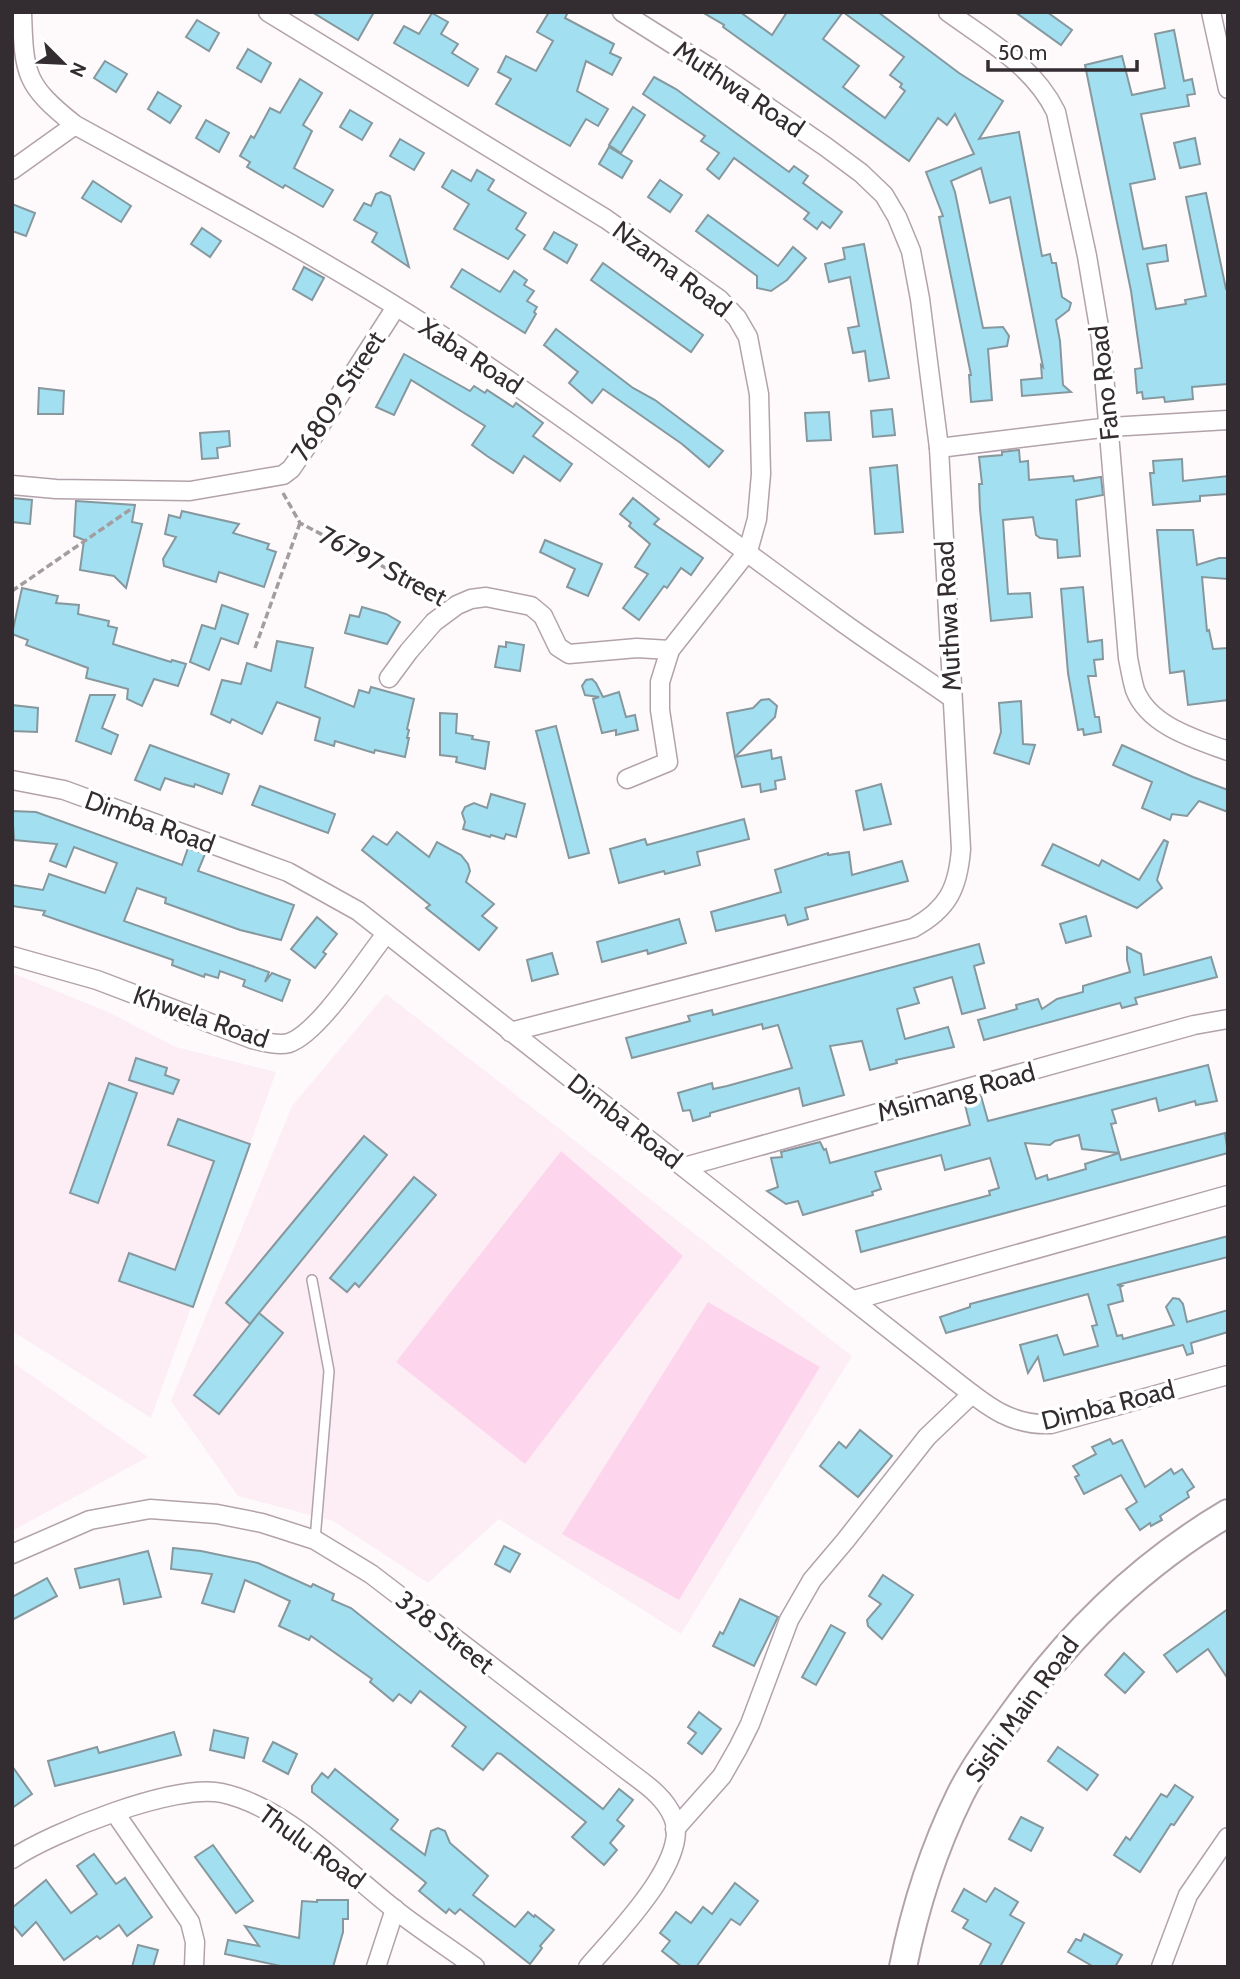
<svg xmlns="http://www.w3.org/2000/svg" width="1240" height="1979" font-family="Cabin,sans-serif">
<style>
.built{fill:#fdeef6}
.green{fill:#fdd6ed}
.building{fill:#a2dff0;stroke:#86989e;stroke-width:2;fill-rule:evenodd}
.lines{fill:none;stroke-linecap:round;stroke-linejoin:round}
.lane-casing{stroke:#b2a2ab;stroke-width:12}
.street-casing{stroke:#b2a2ab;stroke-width:21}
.secondary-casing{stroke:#b2a2ab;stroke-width:30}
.path{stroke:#a39da0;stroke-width:3.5;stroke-dasharray:7 3.5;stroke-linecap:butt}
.lane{stroke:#fff;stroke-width:9}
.street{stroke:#fff;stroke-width:18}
.secondary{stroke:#fff;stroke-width:26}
.labels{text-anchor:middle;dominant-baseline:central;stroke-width:7;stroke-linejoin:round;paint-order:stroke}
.street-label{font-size:26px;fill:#332c30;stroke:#fff}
</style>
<rect width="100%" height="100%" fill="#fefafc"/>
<g class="built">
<path d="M12 973 106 1011 176 1047 276 1072 151 1418 12 1331Z"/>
<path d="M386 994 852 1356 681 1634 499 1519 428 1583 333 1521 238 1496 171 1401 292 1106Z"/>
<path d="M12 1362 148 1457 12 1531Z"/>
</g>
<g class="green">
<path d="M561 1151 683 1256 525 1464 396 1362Z"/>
<path d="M708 1302 820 1367 679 1600 562 1534Z"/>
</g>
<g class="building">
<path d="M312 12H374L358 40Z"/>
<path d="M549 12H568L565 18 614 44 610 53 621 58 612 75 586 61 577 91 608 109 598 126 586 119 570 146 496 104 511 79 498 72 506 56 536 71 553 41 537 32Z"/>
<path d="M702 12H740L772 35 787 12H878L959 73 1003 101 979 139 1019 132 1042 256 1050 254 1052 263H1056L1062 297 1071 303 1069 310 1056 320 1060 341 1063 385 1071 392 1022 396 1021 380 1042 378 1041 365 1043 367 1010 197 990 203 981 168 951 181 955 192 983 328 1003 327 1009 336 1007 346 988 349 992 400 971 402 969 375H971L939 217 943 216 926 172 974 154 955 114 947 125 938 118 909 161 723 27 724 25ZM843 12 904 57 890 75 902 84 900 87 905 91 885 118 843 87 859 66 823 39Z"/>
<path d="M1015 12H1047L1072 30 1061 45Z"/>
<path d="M432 13 448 22 441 34 458 44 452 53 478 69 468 86 394 43 404 26 419 34Z"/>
<path d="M197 20 219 33 209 51 186 37Z"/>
<path d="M1174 30 1184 81 1192 79 1195 94 1187 95 1189 106 1141 114 1155 179 1130 184 1143 249 1166 245 1168 261 1147 264 1156 309 1186 304 1185 300 1206 296 1186 197 1206 193 1226 289H1228V384L1192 387 1193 399 1165 402 1164 397 1143 399 1142 392 1137 393 1135 369 1142 368 1131 291 1085 65 1122 56 1132 95 1165 88 1155 34Z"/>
<path d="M248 49 271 63 261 82 237 68Z"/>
<path d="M105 61 127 74 116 92 94 78Z"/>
<path d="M654 77 676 89 789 172 794 166 808 176 803 183 842 212 830 228 822 222 817 229 804 219 809 213 734 158 719 179 707 169 719 153 701 141 705 136 643 94Z"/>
<path d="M300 79 322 93 303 125 312 131 294 168 333 190 323 207 285 185 283 188 247 167 250 162 240 156 251 136 254 138 270 108 280 113Z"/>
<path d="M158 92 181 106 170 123 148 109Z"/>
<path d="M633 107 645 115 621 153 609 145Z"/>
<path d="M350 110 372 123 362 140 340 127Z"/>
<path d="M206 120 229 133 219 152 196 138Z"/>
<path d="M1195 138 1200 164 1180 168 1174 143Z"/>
<path d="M400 139 424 153 414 170 390 156Z"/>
<path d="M609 147 632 161 622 178 599 164Z"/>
<path d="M452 170 471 181 477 170 494 180 488 190 526 213 516 229 525 235 508 259 454 229 469 204 442 187Z"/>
<path d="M660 180 682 195 670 212 648 197Z"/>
<path d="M93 181 131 206 121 222 82 198Z"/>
<path d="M381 192 390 196 409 267 372 242 377 233 354 220 364 203 371 206 376 194Z"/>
<path d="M12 204 35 213 26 236 12 231Z"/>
<path d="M708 215 778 266 793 247 806 258 787 280 771 291 757 288V276L696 231Z"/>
<path d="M202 228 221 241 210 257 191 244Z"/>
<path d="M554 232 577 245 567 263 544 249Z"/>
<path d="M864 244 889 378 869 381 865 351 853 353 848 328 859 326 850 277 829 282 825 264 845 259 843 248Z"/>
<path d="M603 263 703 335 691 352 591 280Z"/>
<path d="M304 267 324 278 312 300 293 289Z"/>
<path d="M462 269 500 292 514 271 527 280 524 285 534 291 527 301 537 307 534 312 536 314 525 333 451 287Z"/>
<path d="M556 329 633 388 655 400 723 451 709 467 682 444 603 389 592 403 569 383 578 372 544 345Z"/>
<path d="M404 354 470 391 474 386 485 393 487 390 513 407 516 403 543 423 533 436 572 464 560 481 524 456 513 473 487 456 472 445 485 426 411 380 394 415 376 407Z"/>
<path d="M39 388 64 391 63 414H38Z"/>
<path d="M892 409 895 435 873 437 871 411Z"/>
<path d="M829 412 831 440 807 441 805 413Z"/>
<path d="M229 431 230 446 217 448 218 458 202 459 200 433Z"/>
<path d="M1019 450 1020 462 1028 461 1029 480 1073 476 1074 481 1101 477 1103 495 1076 500 1080 556 1058 558 1057 540 1040 538 1036 535 1033 517 1003 520 1008 594 1030 593 1032 617 991 621 980 509 979 484H982L979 457 1002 455V452Z"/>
<path d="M1182 459 1183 481 1228 476V494L1200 496V501L1153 505 1150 473H1154L1153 461Z"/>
<path d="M897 465 903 532 875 534 870 468Z"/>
<path d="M12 498 32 500 30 524 12 522Z"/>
<path d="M633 498 659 519 654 524 703 558 691 575 681 568 667 588 664 586 639 620 623 608 648 574 635 567 650 544 629 526 631 523 620 514Z"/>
<path d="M76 501 135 505 132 522 142 524 126 588 114 576 80 570 84 540 74 536Z"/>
<path d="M182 511 239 524 233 533 269 544 267 549 276 552 264 587 219 572 216 582 164 566 163 559 176 537 165 534 169 515 180 518Z"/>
<path d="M1157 530H1193L1197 565 1219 558H1228V579L1202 577 1207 631 1209 630 1213 649 1228 648V700L1188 705 1184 671 1170 673Z"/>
<path d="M545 540 602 564 588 596 567 587 575 569 540 552Z"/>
<path d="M1083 587 1088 642 1102 640 1103 659 1094 660 1096 676H1088L1095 717H1099L1101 732 1084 735 1083 729 1078 730 1068 673 1061 589Z"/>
<path d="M22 588 58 596 56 603 79 605 78 614 109 621 108 626 117 628 113 644 171 662 172 660 186 664 178 686 154 679 142 706 127 699 128 689 86 678 88 668 26 645 28 640 12 634Z"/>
<path d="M222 605 248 614 238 644 221 638 209 670 190 662 202 625 215 629Z"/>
<path d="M362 607 386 614 400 622 387 644 345 633 350 615 359 617Z"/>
<path d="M277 641 313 648 305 687 354 707 359 690 369 693 371 687 414 699 407 729 409 730 407 738H409L405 757 375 750 374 753 335 741 334 746 315 740 320 718 277 702 262 734 232 719 230 723 211 714 222 680 241 684 247 663 271 671Z"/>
<path d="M506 642 524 645 520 671 495 667 499 646 506 647Z"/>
<path d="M592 679 596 683 603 697 619 692 626 717 635 715 638 730 616 735V730L602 733 593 699 599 697 585 695 582 686 586 680Z"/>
<path d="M90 695H115L102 728 118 735 111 754 76 741Z"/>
<path d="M769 699 777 706 775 717 735 757 727 713 753 708 761 700Z"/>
<path d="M1021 701 1023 744 1035 745 1029 764 994 753 1001 732 999 703Z"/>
<path d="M12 705 38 708 37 732 12 731Z"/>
<path d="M440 713 457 714 456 733 473 736 472 739 489 742 485 769 456 762 457 757 440 755Z"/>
<path d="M556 726 589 853 569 858 536 731Z"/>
<path d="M150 745 229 774 222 794 195 784 194 787 183 784 165 778 160 790 135 780Z"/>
<path d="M1122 745 1193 777 1228 790V812L1199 801 1187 816 1172 814 1170 820 1142 808 1152 782 1113 765Z"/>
<path d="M771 750 772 759 781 757 785 779 775 781 776 789 761 792 760 784 742 787 735 757Z"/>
<path d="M881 784 891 824 864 830 856 791Z"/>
<path d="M260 786 335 814 328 833 252 805Z"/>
<path d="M491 794 525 804 516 837 506 834 504 839 491 835 490 837 463 829 465 822 462 813 465 807 474 803 487 808Z"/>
<path d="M12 811 36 812 182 865 188 848 205 854 198 871 294 905 281 940 240 930 165 903 166 898 137 888 124 921 269 972 265 982 272 973 290 980 282 1001 243 986 245 980 220 971 218 978 205 974 204 977 172 965 173 960 43 915 45 911 12 906V885L43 890 49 874 105 893 117 863 74 847 66 867 50 861 57 844 14 840Z"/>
<path d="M744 819 749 839 697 852 700 865 665 874 664 871 619 883 610 849 645 839 647 845Z"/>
<path d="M397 832 429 857 437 842 461 855 468 864 470 871 466 882 494 904 482 916 497 928 479 950 426 908 430 905 362 850 373 836 387 845Z"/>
<path d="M1164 840 1168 842 1157 880 1162 888 1137 908 1042 865 1053 844 1099 866 1102 860 1139 880Z"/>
<path d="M849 852 852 875 902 861 908 881 805 908 808 919 788 925 785 915 716 931 711 912 781 892 775 870 828 853V855Z"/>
<path d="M1086 916 1091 936 1066 943 1060 924Z"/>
<path d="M317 917 337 934 323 952 326 954 315 968 291 949Z"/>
<path d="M679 919 686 943 648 954 647 950 602 962 597 942Z"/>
<path d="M979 944 984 963 974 966 985 1008 962 1014 952 977 914 988 919 1003 897 1009 905 1039 948 1027 954 1047 896 1060 897 1063 870 1070 862 1041 830 1046 844 1095 803 1106 799 1088 710 1113V1116L693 1121 690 1110 683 1111 678 1093 712 1083 713 1089 727 1086 792 1068 778 1025 763 1029 762 1024 632 1058 626 1038 690 1021 688 1016 712 1010 713 1015Z"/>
<path d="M1127 947 1141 954 1144 975 1211 957 1217 977 1135 998 1137 1004 1122 1008 1120 1003 984 1040 978 1020 1017 1009 1016 1005 1038 999 1042 1009 1057 999 1083 992V986L1130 972 1127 960Z"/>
<path d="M552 953 558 974 532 981 527 960Z"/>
<path d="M136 1058 167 1068 165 1075 179 1080 173 1094 129 1080Z"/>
<path d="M1208 1065 1217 1101 1196 1105 1195 1101 1159 1111 1156 1098 1112 1110 1116 1123 1111 1124 1119 1153 1082 1149 1079 1135 1055 1141 1050 1145 1025 1143 1036 1179 1047 1175 1048 1180 1086 1169 1085 1164 1119 1153 1121 1160 1225 1133 1228 1153 861 1252 856 1231 990 1195 989 1191 999 1188 990 1158 945 1170 941 1155 875 1172 881 1189 872 1192 873 1195 803 1215 798 1201 786 1204 767 1191 778 1187 771 1158 782 1157 781 1152 820 1142 824 1150 826 1149 830 1163 970 1125 964 1101 981 1096 988 1121Z"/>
<path d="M109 1083 137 1093 98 1203 70 1193Z"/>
<path d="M178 1119 250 1144 193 1307 119 1281 129 1253 175 1270 214 1161 168 1145Z"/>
<path d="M364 1136 387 1155 250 1324 226 1303Z"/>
<path d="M414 1177 436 1195 359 1287 355 1283 347 1292 330 1278Z"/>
<path d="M1228 1236V1257L1117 1285 1122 1286 1120 1287 1123 1301 1108 1305 1117 1336 1122 1335 1123 1339 1174 1325 1166 1307 1173 1298 1179 1299 1183 1304 1187 1322 1228 1310V1332L1191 1343 1193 1353 1187 1355 1183 1345 1044 1381 1038 1357 1028 1373 1020 1345 1057 1335 1064 1355 1098 1346 1092 1326 1097 1325 1088 1294 946 1333 940 1317 970 1307V1304Z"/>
<path d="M259 1313 283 1333 219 1414 194 1395Z"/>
<path d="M860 1430 892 1456 858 1497 820 1466 839 1442 846 1448Z"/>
<path d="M1110 1439 1113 1444 1122 1440 1145 1487 1171 1469 1174 1474 1182 1469 1194 1487 1187 1492 1189 1497 1160 1516 1162 1520 1151 1526 1150 1523 1140 1530 1126 1509 1137 1502 1121 1475 1084 1494 1075 1477 1079 1475 1073 1466 1096 1454 1092 1447Z"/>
<path d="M504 1546 520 1554 510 1572 495 1564Z"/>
<path d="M173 1548 201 1551 258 1563 311 1587 313 1584 334 1594 332 1600 351 1608 603 1809 619 1789 633 1800 617 1820 624 1826 610 1843 617 1850 604 1865 572 1837 586 1822 501 1754 497 1753 483 1770 452 1746 466 1727 420 1691 411 1703 399 1694 393 1701 370 1682 372 1679 311 1636 309 1640 279 1626 290 1601 245 1580 234 1612 202 1603 212 1574 171 1569Z"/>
<path d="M148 1551 161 1597 124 1604 119 1579 80 1588 75 1569Z"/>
<path d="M883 1575 913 1595 882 1639 868 1626 867 1620 881 1604 869 1596Z"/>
<path d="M47 1578 57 1596 12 1620V1597Z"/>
<path d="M740 1599 778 1617 754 1666 713 1646 720 1632 723 1634Z"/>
<path d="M1228 1609V1679L1208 1649 1177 1672 1164 1655Z"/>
<path d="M831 1625 845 1633 816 1685 802 1677Z"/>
<path d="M1124 1653 1144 1672 1125 1693 1105 1675Z"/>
<path d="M699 1712 721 1729 702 1754 688 1743 696 1733 688 1727Z"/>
<path d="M214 1730 248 1738 244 1758 210 1750Z"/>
<path d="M174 1732 181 1755 55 1786 48 1761 97 1747 99 1753Z"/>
<path d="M273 1742 297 1754 288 1774 263 1761Z"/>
<path d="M1058 1747 1098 1775 1087 1790 1048 1761Z"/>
<path d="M12 1766 32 1794 12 1808Z"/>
<path d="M335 1769 398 1820 391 1829 425 1855 431 1831 438 1828 445 1831 450 1843 488 1876 473 1895 515 1927 528 1912 534 1917 535 1915 554 1930 540 1946 542 1948 530 1964 460 1909 455 1914 449 1909 446 1913 419 1891 426 1883 424 1881 312 1792V1786L322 1773 328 1778Z"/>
<path d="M1175 1785 1193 1797 1174 1825 1171 1824 1140 1872 1114 1855 1126 1837 1130 1840 1161 1794 1167 1797Z"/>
<path d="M1021 1817 1043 1828 1031 1851 1009 1839Z"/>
<path d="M213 1845 253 1901 236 1913 195 1857Z"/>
<path d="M94 1854 116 1884 125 1878 152 1917 127 1936 119 1925 100 1939 97 1936 64 1960 36 1922 22 1936 12 1924V1908L46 1880 71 1913 97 1894 77 1866Z"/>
<path d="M735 1883 758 1901 740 1925 731 1919 696 1967H682L662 1951 670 1941 660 1933 676 1912 691 1923 703 1907 712 1914Z"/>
<path d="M995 1888 1018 1902 1010 1915 1024 1923 1000 1967H979L991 1944 963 1928 968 1920 952 1911 964 1889 986 1902Z"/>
<path d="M317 1900H348V1919H343V1932L333 1967H285L225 1954 228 1940 259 1946 245 1926 299 1938 302 1901 317 1902Z"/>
<path d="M1084 1934 1122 1955 1115 1967H1094L1068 1952 1076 1939 1081 1941Z"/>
<path d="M138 1945 158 1950 153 1967H132Z"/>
</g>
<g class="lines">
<defs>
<path id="lane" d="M312 1280 329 1371 315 1540"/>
<g id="street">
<path d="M22 12C24 75 25 85 75 125 197 192 321 257 438 333 574 422 703 521 835 617 873 645 914 671 952 698"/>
<path d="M268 12 606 219 719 299 737 318 748 337 759 394 761 474 757 519 748 551 670 650 660 682V710L668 762 627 779"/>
<path d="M948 12C988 41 1034 66 1056 112L1087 256 1101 339 1128 658C1130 668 1132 680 1135 690 1149 726 1195 739 1228 751"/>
<path d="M1211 12 1228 89"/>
<path d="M12 170 75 125"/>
<path d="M939 448 1110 427 1228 420"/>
<path d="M12 485 56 489 190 491 283 475 291 469 307 446 396 307"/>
<path d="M389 678 409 651 434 622 457 605 471 599 486 597 531 606 543 616 558 647 569 654 637 648 670 650"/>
<path d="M12 780 64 790 288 872 358 911 954 1380C985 1404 1009 1426 1051 1424L1228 1375"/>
<path d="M12 956 97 980 252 1039C264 1042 278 1046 289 1043 319 1033 365 960 386 934"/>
<path d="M510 1032 913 928C948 909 958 888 961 849L939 448 920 299 911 251 897 217 884 195 861 173 826 147 717 72 622 12"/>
<path d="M684 1167 1194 1025 1228 1019"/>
<path d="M854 1300 1228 1195"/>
<path d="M12 1554 90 1520 150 1509 217 1514 262 1523 315 1540 371 1574 624 1768C642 1782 664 1795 673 1817 692 1859 614 1936 588 1967"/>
<path d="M115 1813 190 1922 195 1942 194 1967"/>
<path d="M675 1829 722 1776 738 1748 750 1724 789 1620 812 1580 845 1541 927 1437 972 1394"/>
<path d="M12 1859C52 1832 175 1783 222 1793 286 1807 343 1869 393 1908 419 1929 448 1947 475 1967"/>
<path d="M376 1967 395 1909"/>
<path d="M1161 1967 1188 1895 1228 1837"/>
</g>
<path id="secondary" d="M903 1967C915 1907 933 1850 960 1795 974 1767 993 1741 1012 1715 1071 1632 1140 1565 1228 1513"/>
</defs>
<use href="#lane" class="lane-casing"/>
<use href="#street" class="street-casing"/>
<use href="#secondary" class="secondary-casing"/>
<g class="path">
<path d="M283 493 300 523 439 596"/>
<path d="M12 591 131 509"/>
<path d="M255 648 300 523"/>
</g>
<use href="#lane" class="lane"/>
<use href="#street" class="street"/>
<use href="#secondary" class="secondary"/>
</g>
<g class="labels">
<g class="street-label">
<text transform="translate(739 89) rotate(34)">Muthwa Road</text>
<text transform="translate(672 269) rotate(37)">Nzama Road</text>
<text transform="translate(471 356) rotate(33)">Xaba Road</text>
<text transform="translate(1104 383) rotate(-96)">Fano Road</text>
<text transform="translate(338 396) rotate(-57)">76809 Street</text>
<text transform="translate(383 566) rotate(28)">76797 Street</text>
<text transform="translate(948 616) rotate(-93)">Muthwa Road</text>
<text transform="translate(150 822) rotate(20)">Dimba Road</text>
<text transform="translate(201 1017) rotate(19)">Khwela Road</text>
<text transform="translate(956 1092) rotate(-15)">Msimang Road</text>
<text transform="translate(625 1121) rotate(38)">Dimba Road</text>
<text transform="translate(1108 1405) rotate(-14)">Dimba Road</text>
<text transform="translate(445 1632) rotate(38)">328 Street</text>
<text transform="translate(1022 1709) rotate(-54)">Sishi Main Road</text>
<text transform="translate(312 1847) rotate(36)">Thulu Road</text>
</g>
</g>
<rect width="1240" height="1979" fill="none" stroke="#332c30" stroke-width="28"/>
<g transform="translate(63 63) rotate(114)" stroke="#ffffff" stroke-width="5" paint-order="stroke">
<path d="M0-5L12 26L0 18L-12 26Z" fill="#332c30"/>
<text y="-10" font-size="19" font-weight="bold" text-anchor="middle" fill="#332c30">N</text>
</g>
<path d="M988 60v10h149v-10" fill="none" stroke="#332c30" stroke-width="3.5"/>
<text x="998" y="60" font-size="21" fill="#332c30" stroke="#ffffff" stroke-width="5" paint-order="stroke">50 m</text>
</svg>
